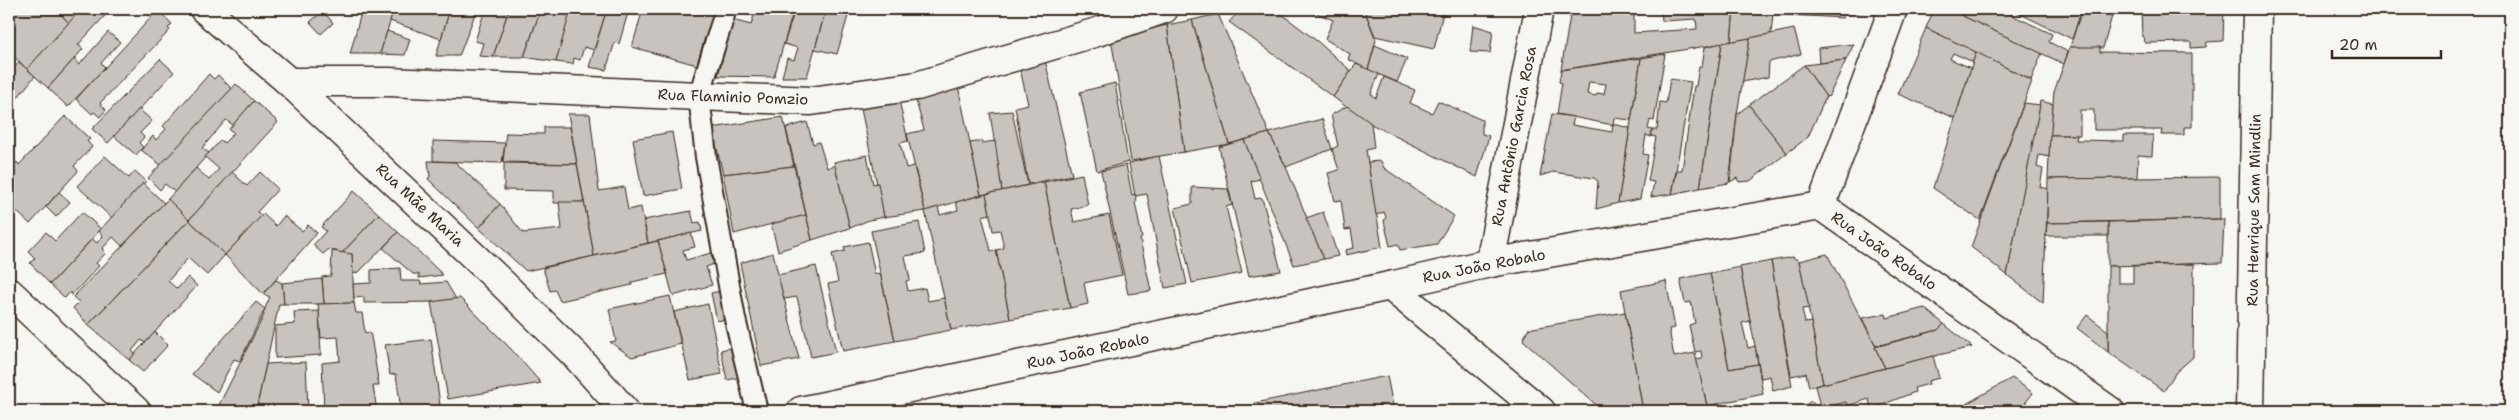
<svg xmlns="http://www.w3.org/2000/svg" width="2519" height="420" font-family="'Shantell Sans',sans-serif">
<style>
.building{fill:#c8c3be;stroke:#3b2a1e;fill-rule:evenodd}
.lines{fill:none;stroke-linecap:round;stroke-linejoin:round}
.lane-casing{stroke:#3b2a1e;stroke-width:24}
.street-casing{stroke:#3b2a1e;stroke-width:31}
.secondary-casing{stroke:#3b2a1e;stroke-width:31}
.lane{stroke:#f6f6f2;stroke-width:20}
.street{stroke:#f6f6f2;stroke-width:28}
.secondary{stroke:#f6f6f2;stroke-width:28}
.labels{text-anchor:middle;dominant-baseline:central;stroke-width:5;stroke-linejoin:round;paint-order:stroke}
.street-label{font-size:15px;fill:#3b2a1e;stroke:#f6f6f2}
</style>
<rect width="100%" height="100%" fill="#f6f6f2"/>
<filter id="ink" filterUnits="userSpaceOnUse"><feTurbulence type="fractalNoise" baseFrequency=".02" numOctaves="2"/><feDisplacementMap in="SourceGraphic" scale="10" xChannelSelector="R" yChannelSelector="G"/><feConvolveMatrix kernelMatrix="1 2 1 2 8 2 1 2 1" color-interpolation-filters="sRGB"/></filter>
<g filter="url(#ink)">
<g class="building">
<path d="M9 9H60L58 11 69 23 27 69 9 52Z"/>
<path d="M60 9H81L69 23 58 11Z"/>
<path d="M81 9H111L78 45 83 49 48 88 27 69Z"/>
<path d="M362 9H394L380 54H350Z"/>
<path d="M394 9H450L441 39 390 21Z"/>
<path d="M450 9H477L459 56H436Z"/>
<path d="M480 9H509L493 57 479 56 483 43 475 41 484 13 479 11Z"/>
<path d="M509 9H541L524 57H493Z"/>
<path d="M541 9H572L556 62 524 57Z"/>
<path d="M571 9H607L594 50 584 47 580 60 574 58 573 64 556 62Z"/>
<path d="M607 9H629L619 44 615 42 606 70 589 67Z"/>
<path d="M643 9H717L709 38 705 37 697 65 632 47Z"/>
<path d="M756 9H794L774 77 718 76 732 20 751 25Z"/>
<path d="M795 9H826L807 77H782L787 58 794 60 798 48 784 44Z"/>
<path d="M826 9H850L837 54 815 49Z"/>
<path d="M1241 9H1275L1317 41 1351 71 1333 97 1229 22Z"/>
<path d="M1316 9H1364L1376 40 1368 70 1348 59 1350 54 1325 39 1333 20 1314 12Z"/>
<path d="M1364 9H1444L1434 49 1375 36Z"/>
<path d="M1634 9V33L1697 29 1696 19 1662 21 1661 9H1734L1731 42 1561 70 1571 10Z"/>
<path d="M1734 9H1870L1869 11 1843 15V18L1773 14 1771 34 1731 42Z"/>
<path d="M1934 9H1948L2042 53 2031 80 1926 28Z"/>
<path d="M1948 9H1999L2052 34 2049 42 2068 52 2064 64Z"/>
<path d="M2010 9H2082L2072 39Z"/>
<path d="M2082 9H2114L2103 48 2070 47Z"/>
<path d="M2141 9H2224L2223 41 2207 42 2206 47 2191 48V42L2145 43 2144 37H2142Z"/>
<path d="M158 10 172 24 168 28 170 30 100 103 106 110 100 117 94 112 92 114 76 99Z"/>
<path d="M323 11 333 23 321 34 310 22Z"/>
<path d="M1218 14 1269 133 1229 144 1192 20Z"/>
<path d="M1192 20 1229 144 1184 152 1167 25Z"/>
<path d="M1167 25 1184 152 1131 161 1111 38Z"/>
<path d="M1473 25 1493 31 1490 53 1470 52Z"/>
<path d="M1926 28 1976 52 1973 62 1953 53 1950 59 1971 68 1955 118 1898 94Z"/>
<path d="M1794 29 1801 54 1769 62 1768 77 1742 82 1750 38Z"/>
<path d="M387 31 410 39 405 55 380 54Z"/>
<path d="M108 32 120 42 101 63 105 67 68 107 48 88 74 59 79 65Z"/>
<path d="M1750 38 1737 114 1729 183 1700 188 1722 43Z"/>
<path d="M1722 43 1700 188 1672 194 1677 170H1682L1694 86H1696L1699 66H1702L1705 47Z"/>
<path d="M1854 44 1846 60 1819 63 1818 48Z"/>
<path d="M1375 45 1407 59 1397 82 1368 70Z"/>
<path d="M2070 47H2100V52L2192 53V127H2184V135H2161L2162 130H2094V110H2080V135H2050L2054 92Z"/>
<path d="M1976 52 2032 81 1980 220 1933 188Z"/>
<path d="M1665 54 1654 121 1650 120 1648 129 1652 130 1651 137 1646 135 1643 154 1648 155 1640 199 1618 203 1641 58Z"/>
<path d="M1641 58 1631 120 1614 118 1613 125 1557 114 1562 83 1559 82 1561 70ZM1589 82 1606 84 1604 94 1597 93 1596 96 1587 94Z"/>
<path d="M160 59 174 72 108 143 92 129Z"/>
<path d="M1045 60 1072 175 1028 184 1015 107 1028 104 1020 69Z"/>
<path d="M1846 60 1829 96 1826 97 1804 65Z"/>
<path d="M19 62 35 76 9 108V74Z"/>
<path d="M1356 64 1379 74 1371 94 1376 98 1384 77 1415 90 1410 103 1432 113 1438 101 1482 120V134L1489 136 1477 177 1367 122 1333 97Z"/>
<path d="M1804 65 1826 97 1808 137 1787 153 1749 105Z"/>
<path d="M209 74 214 79 218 75 232 89 161 165 141 150 153 136 156 140 166 129 163 126Z"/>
<path d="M1670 79 1691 82 1672 194 1651 197 1654 182 1648 181 1656 137 1651 136 1652 130H1657L1660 102 1666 103Z"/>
<path d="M1115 83 1128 162 1097 171 1080 92Z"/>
<path d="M236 84 254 101 233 125 226 120 202 148 209 153 175 192 165 184 160 190 148 178Z"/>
<path d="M958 86 981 195 925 211 907 134 924 130 915 97Z"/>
<path d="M899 100 908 141 900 143 906 168 914 166 925 211 884 217 861 109Z"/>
<path d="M254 101 278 122 189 220 168 199 196 168 209 180 219 169 205 157 221 140 224 143 234 133 229 129Z"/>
<path d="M2040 101 2053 104 2049 157 2039 155 2037 167 2043 169 2040 187 2048 189 2043 303 2007 275Z"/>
<path d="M2024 103 2040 105 2007 275 1971 247Z"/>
<path d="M1749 105 1787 153 1750 181 1739 182 1737 178 1730 182 1737 114Z"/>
<path d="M1347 106 1371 123 1374 148 1366 150 1382 247 1346 255 1345 250 1354 248 1351 229 1345 230 1341 200 1335 201 1328 173 1339 170 1332 149 1338 146 1331 115Z"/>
<path d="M139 109 152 121 140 133 144 137 139 143 143 147 136 155 114 136Z"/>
<path d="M1012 111 1028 185 1002 191 990 113Z"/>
<path d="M568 114H590L599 191 624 187 628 210 641 207 648 243 594 256Z"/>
<path d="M1552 114 1574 117 1572 125 1612 132 1613 124 1630 128 1618 203 1596 209 1598 181 1594 178 1553 172 1540 176Z"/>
<path d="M65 116 90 139 87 141 92 147 74 166 78 171 30 224 11 206 9 208V170L17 162 19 165Z"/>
<path d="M783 117 794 166 723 174 712 128Z"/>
<path d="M1322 119 1332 149 1286 167 1269 133Z"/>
<path d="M807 122 813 144 819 142 827 168 835 165 850 228 812 240 786 128Z"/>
<path d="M544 127H570L577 164 503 162 506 133 544 134Z"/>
<path d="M672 132 682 189 643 196 633 139Z"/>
<path d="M1269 133 1286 167 1324 259 1294 265 1244 140Z"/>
<path d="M2050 135H2077L2076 140 2124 141V135H2153L2152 156 2138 155 2137 178 2048 179Z"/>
<path d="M1244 140 1260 179 1251 181 1255 199 1262 198 1281 271 1249 276 1219 147Z"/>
<path d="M433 141 505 143 502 163 433 161Z"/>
<path d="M982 141V143L995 141 1002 191 981 195 970 143Z"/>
<path d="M867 155 873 184 878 183 884 217 869 220 850 228 834 162Z"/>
<path d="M105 156 129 178 135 171 146 181 112 218 77 186Z"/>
<path d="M1159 156 1187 284 1165 288 1147 194 1135 196 1129 163Z"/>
<path d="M428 161 455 162 500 204 479 228 428 179 430 176Z"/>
<path d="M1381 161 1384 168 1454 216 1437 244 1400 250 1398 244 1390 246 1384 221 1386 217 1384 212 1376 215 1368 162Z"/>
<path d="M504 163 577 164 584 202 554 203V191L504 190Z"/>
<path d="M1126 165 1132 195 1135 194 1137 201 1135 202 1142 238 1140 239 1151 291 1128 294 1101 171Z"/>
<path d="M794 166 806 215 734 234 723 174Z"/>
<path d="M232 172 247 186 260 172 278 189 257 212 262 216 225 255 189 220Z"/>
<path d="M1082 174 1088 205 1071 209 1074 222 1109 215 1122 275 1084 283 1088 304 1070 308 1044 182Z"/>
<path d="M2220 177V219L2047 223 2048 179Z"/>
<path d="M1044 182 1070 308 1010 319 996 250 1004 248 1000 230 993 231 986 194Z"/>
<path d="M143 183 164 203 122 246 113 237 102 249 106 253 96 263 99 266 72 295 70 292 65 298 50 284 92 239 97 243 103 236 99 231Z"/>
<path d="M1192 187 1228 189 1232 205 1226 207 1242 273 1192 283 1175 208 1192 204Z"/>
<path d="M354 191 379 214 342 253 329 249 323 254 313 245 326 231 321 227Z"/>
<path d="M59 192 70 202 56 217 46 207Z"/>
<path d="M986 194 990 214 982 216 991 251 996 250 1010 319 951 330 925 211 938 207 940 215 958 210 956 202Z"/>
<path d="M168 199 189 220 88 325 73 308 79 302 73 297Z"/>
<path d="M559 202H584L594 256 526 271 479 228 500 204 523 233 562 229Z"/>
<path d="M691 211 694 223 700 222 702 231 648 243 644 220Z"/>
<path d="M82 212 101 229 50 284 30 263 35 258 28 251 46 232 55 241Z"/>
<path d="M1323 212 1338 256 1324 259 1306 218Z"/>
<path d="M263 214 276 226 284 216 302 231 308 225 317 233 263 294 225 255Z"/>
<path d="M379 214 398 232 359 272 353 274 352 254 342 253Z"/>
<path d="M806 215 812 240 778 251 771 224Z"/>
<path d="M2224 219 2222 263 2108 266V222Z"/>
<path d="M189 220 225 255 207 275 188 258 168 281 177 289 188 277 197 286 145 343 141 340 132 351 135 354 129 360 88 325Z"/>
<path d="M919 222 925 253 905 256 910 280 906 281 908 291 925 288 928 301 944 298 951 330 895 341 871 231Z"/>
<path d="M2108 222V236H2046L2047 223Z"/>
<path d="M398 232 418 251 443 275 419 278V274H413L383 248Z"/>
<path d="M691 233 695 247 683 250 686 260 711 253 714 264 706 267 712 285 673 296 658 241Z"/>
<path d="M658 241 667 274 632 282V285L560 301 555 290 550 291 543 268Z"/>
<path d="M868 242 875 274 880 273 895 341 843 351 828 284 838 282 832 254 845 251 844 247Z"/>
<path d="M332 251 352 254 354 303 324 304 322 277 331 276Z"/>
<path d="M773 253 799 359 761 366 740 263Z"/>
<path d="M1827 254 1876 346 1875 347 1885 368 1823 384 1799 261Z"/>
<path d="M1793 257 1799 261 1809 308 1802 309 1805 323 1811 322 1823 384 1809 387 1806 373 1791 376 1771 261Z"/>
<path d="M1771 261 1792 386 1773 391 1770 376 1761 378 1740 267Z"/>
<path d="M2194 264 2193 357 2176 372 2164 391 2108 352V266H2118V283H2133V266Z"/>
<path d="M816 266 836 352 811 357 797 297 784 299 778 275Z"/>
<path d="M1740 267 1750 321 1742 323 1748 348 1755 346 1758 364 1729 369 1710 273Z"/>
<path d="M400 268 401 281H420L421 284 446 282 456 299 434 302 364 303V297L354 298 353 284 371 283V270Z"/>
<path d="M1710 273 1729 369 1758 364 1763 394 1707 406 1696 359 1702 358 1701 351 1695 352 1689 325 1695 323 1691 302 1685 303 1680 279Z"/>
<path d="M322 279 324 304H284L282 283Z"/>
<path d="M276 280 282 283 284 304H279L256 411H216L264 315 263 313 270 297 263 294Z"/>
<path d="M1666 281 1675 328 1669 329 1674 357 1695 353 1707 406 1678 411H1643L1621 290Z"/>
<path d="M726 290 731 318 717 321 711 293Z"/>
<path d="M670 296 681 344 632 357 610 342 616 341 609 309Z"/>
<path d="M460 298 511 349 541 383 448 399 431 302Z"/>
<path d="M256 302 265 309 240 361 234 359 217 392 192 374Z"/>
<path d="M354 303 356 313H362L365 333 370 332 372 342 379 386H373L377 411H324L322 363 340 361 338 337 321 338 318 304Z"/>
<path d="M708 304 722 374 690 380 674 312Z"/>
<path d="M1924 308 1944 324 1938 330 1876 346 1862 318 1886 314 1887 318Z"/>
<path d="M319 311 321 355 275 358V326L295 324 294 312Z"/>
<path d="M1625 312 1643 411H1603L1523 340 1528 329Z"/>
<path d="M2087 315 2108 331V352L2077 328Z"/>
<path d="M1944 324 1972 347 1885 368 1875 347 1938 330Z"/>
<path d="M155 332 168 345 143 372 129 360Z"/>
<path d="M431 339 440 405 401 410 396 374 390 375 385 345Z"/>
<path d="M737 346 743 377 727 380 721 350Z"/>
<path d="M1933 356 1939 378 1928 381 1929 384 1914 388 1915 392 1871 409 1869 399 1847 406 1846 402 1834 405 1837 411 1821 410 1815 386Z"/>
<path d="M306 362 308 411H256L266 364Z"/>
<path d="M1387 376 1394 411H1256L1255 403Z"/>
<path d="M2012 378 2033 393 2019 411H1943L1956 404 1959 408Z"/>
<path d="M1811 401 1820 411H1798Z"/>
<path d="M1072 405 1074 411 1098 406 1099 411H1053L1052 409Z"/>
<path d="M1234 405 1236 411H1206Z"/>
<path d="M1847 406 1860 408 1865 411H1839Z"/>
</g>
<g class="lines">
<defs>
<path id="lane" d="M726 9 699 96 706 157 735 319 757 411"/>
<g id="street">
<path d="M204 9 289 82 501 282 576 356 625 411"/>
<path d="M289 82H389L811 101 917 86 1097 32 1164 9"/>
<path d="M1821 206 1893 9"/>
<path d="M1490 263 1821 206 2110 411"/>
<path d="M9 292 136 411"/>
<path d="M801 411 1390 286"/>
</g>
<g id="secondary">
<path d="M1390 286 1490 263 1539 9"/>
<path d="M1390 286 1541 411"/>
<path d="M2250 411 2257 9"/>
</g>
</defs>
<use href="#lane" class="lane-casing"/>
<use href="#street" class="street-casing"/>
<use href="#secondary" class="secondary-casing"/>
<use href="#lane" class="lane"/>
<use href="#street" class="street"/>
<use href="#secondary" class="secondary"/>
</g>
</g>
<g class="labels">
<g class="street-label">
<text transform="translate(733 97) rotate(2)">Rua Flaminio Pomzio</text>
<text transform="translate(1514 136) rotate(-79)">Rua Antônio Garcia Rosa</text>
<text transform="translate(420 205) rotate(43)">Rua Mãe Maria</text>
<text transform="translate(2254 210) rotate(-89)">Rua Henrique Sam Mindlin</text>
<text transform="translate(1884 251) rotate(35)">Rua João Robalo</text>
<text transform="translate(1484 266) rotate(-11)">Rua João Robalo</text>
<text transform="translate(1088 351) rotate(-12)">Rua João Robalo</text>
</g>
</g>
<rect width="2519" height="420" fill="none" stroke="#f6f6f2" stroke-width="30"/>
<rect x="15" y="15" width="2489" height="390" fill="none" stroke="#3b2a1e" stroke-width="2" filter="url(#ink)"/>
<path d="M2332 50v8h109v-8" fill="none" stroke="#3b2a1e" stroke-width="2.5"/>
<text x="2339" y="50" font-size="15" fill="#3b2a1e" stroke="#f6f6f2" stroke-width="4" paint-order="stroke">20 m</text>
</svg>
